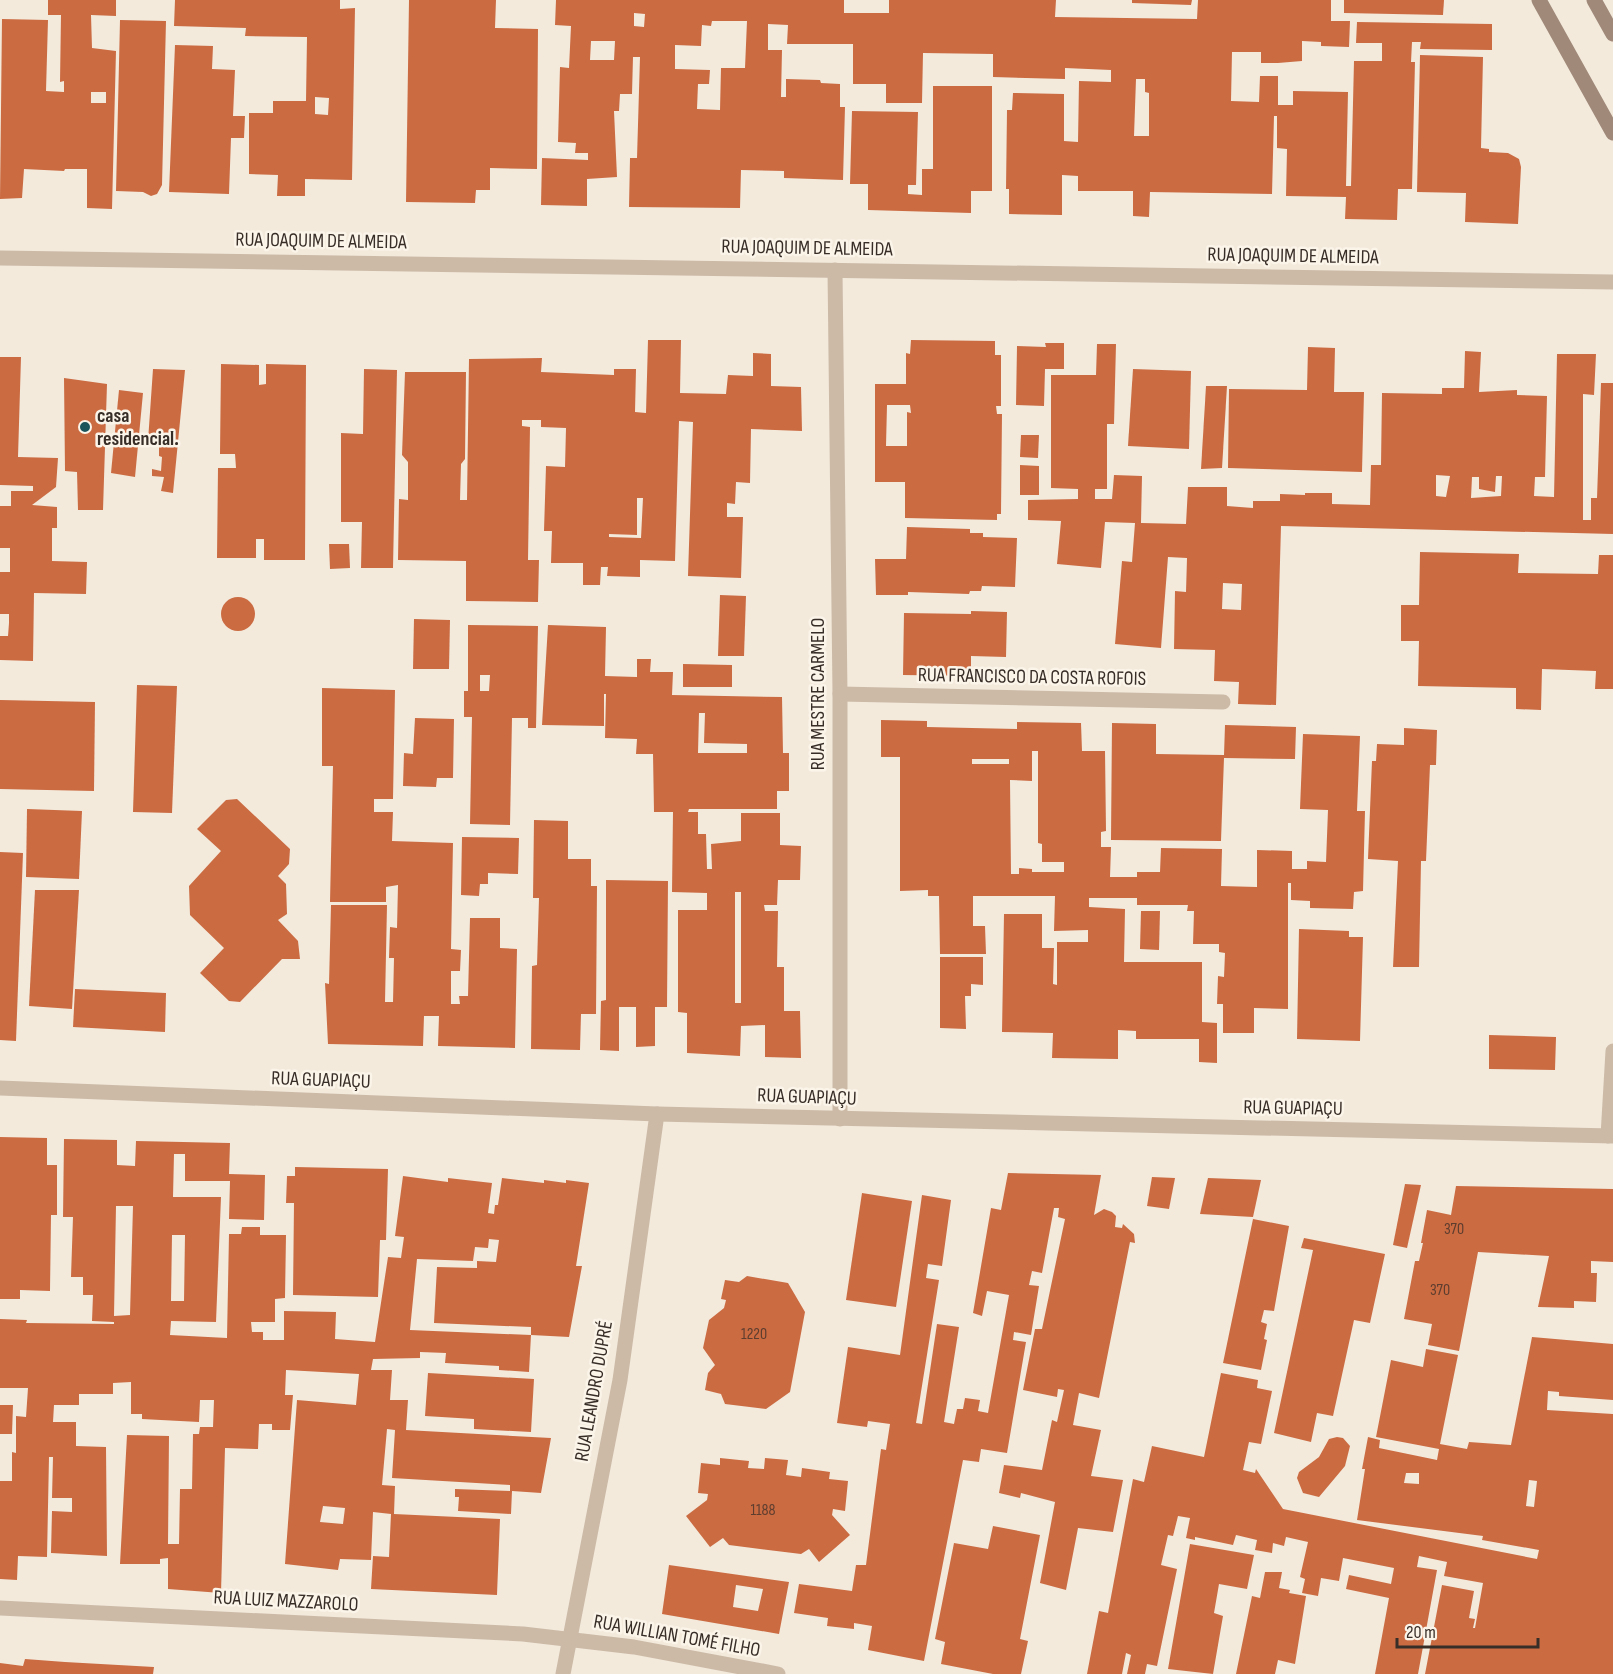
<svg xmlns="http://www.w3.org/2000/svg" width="1613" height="1674" font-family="'Sofia Sans Condensed',sans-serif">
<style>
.building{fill:#cb6b42;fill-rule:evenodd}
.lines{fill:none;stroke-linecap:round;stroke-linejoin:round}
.lane{stroke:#ccbaa7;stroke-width:15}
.street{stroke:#ccbaa7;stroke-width:15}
.secondary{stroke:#a08979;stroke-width:15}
.poi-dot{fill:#1c545c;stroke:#fbf4e9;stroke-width:2}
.labels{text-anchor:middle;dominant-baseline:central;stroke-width:5;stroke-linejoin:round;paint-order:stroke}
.number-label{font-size:16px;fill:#5d3d2e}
.street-label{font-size:20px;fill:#382e28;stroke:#fbf4e9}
.poi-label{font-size:20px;font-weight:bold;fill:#382e28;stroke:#fbf4e9;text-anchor:start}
</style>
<rect width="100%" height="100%" fill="#f3eadc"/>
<g class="building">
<path d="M48 0H116V16L91 15 92 48 116 51 112 209 87 208V169H65L64 171 24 169 22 198 0 199 2 19 48 20 46 91 64 92V81L60 82 61 15H48ZM91 92H106V103H91Z"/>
<path d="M175 0H340V9L355 8 352 180 305 179V196H277L278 175 249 174V113H273V101H306L307 37 245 36 246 28 174 26ZM315 97 329 98 328 115 315 114Z"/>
<path d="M409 0H496L495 28 538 29 537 169 490 168V190H476L475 203 406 202Z"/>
<path d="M556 0H844V13H889V0H1056L1055 17 1197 19 1198 0H1331V21H1350L1349 47 1321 46V42L1302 41V61L1278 63H1261V52H1232L1231 101 1259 102 1260 76H1278V105H1293V91L1348 92 1346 186H1351L1354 61H1382V43H1356L1357 22 1492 24V50L1420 49 1421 42H1412L1411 62H1415L1412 189H1398L1397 220 1345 219 1346 197 1286 196 1287 149 1277 148V116H1274L1272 194 1150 192 1149 217 1133 216V191H1078V176L1062 175V215L1009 214V189H1006L1007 110H1012L1013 93 1064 94V141L1078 142 1079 81 1111 82V70L1065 68V79L993 77V54L923 53 922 103H886V84H853V44H787L788 25 768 24V50H782L781 97H786V79L820 80 821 83 840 84V107H845L843 180 784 178V171L741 170 740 208 629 207 630 158H637L640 57H633L632 94H620L619 111H614L617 177 587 179V206L541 205 542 158 588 160V153H575L576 143 558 142 560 67 569 68 571 26 555 25ZM634 13 645 14 644 27 634 26ZM712 21H747L745 68H721L720 110 697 109 698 84H709L710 70 675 69V45L701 46 702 25 711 26ZM591 41H615L614 60H590ZM1136 79H1145V92L1149 93V136H1134Z"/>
<path d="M1132 0H1192L1191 5 1132 3Z"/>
<path d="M1344 0H1444L1443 15 1344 13Z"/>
<path d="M120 20 166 21 162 185 157 194 151 196 143 192 116 191Z"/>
<path d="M175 45 213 46 212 69 235 70 233 116H245L244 138H231L229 194 169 192Z"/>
<path d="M1420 55 1483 57 1481 148 1489 149V152L1508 153 1519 159 1521 167 1518 224 1465 222 1466 193 1417 192Z"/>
<path d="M933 86H992V191H971V213L868 210V184H850L852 111 918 112 916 185H908V194L922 195V169H933Z"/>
<path d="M648 340H681L680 393 726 394 728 375 753 376V353L771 354V386L801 387 802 431 751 429 750 483 736 482 735 504 727 503V517H743L741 578 688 576 693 422 679 421 675 561 640 560V577L607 576 608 567H601L600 585H583V563H551L552 531H544L546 466 565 467 566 428 541 427V420H522V426L530 427 528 560H539L538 602 466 601V561L398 560 399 499 408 500V462L402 455 405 372H466L465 459 461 464 460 500H467L469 359 542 358 541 372 614 375V369H636L635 412 646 413ZM637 498H643L641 538 609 537V534L637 535Z"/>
<path d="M911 340 995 341V355H1001V406H996L997 414H1002L1001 514H997V520L905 518V482H875V384H906V353L910 354ZM887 405H910L911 413 907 412V446H886Z"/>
<path d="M1045 343H1064V369H1045L1044 406 1016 405 1017 346 1046 347Z"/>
<path d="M1097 344H1116L1114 424H1107V489H1095V499H1112L1114 475 1142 476 1141 523 1186 524 1188 487H1227V506L1253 508V501H1280V494L1305 495V493H1332V504L1370 505 1371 465H1381L1382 393 1442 394V388H1464L1465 351 1481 352 1479 392 1517 390V395L1547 396 1545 477H1535L1534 496 1554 497 1557 354H1596L1594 395 1583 394V520H1591V498H1597L1601 383H1613V534L1281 526 1276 705 1238 704 1239 682 1214 681 1215 650 1174 649 1175 591 1186 592 1187 558 1168 557 1161 648 1115 644 1122 561 1132 562 1135 523 1105 522 1101 568 1057 564 1061 521 1028 520V500L1078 499V489L1051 488V375H1096ZM1436 475 1450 476 1446 497 1436 496ZM1496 476H1502L1501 496 1471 498 1472 477H1479V489L1495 492ZM1223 583 1242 584 1241 610 1222 609Z"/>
<path d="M1308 347 1335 348 1334 392H1364L1362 472 1228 468 1229 389 1307 390Z"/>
<path d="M0 357H21L18 457 58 458 56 487 32 505 57 507V528H52V561L87 562 86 594 34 593 33 661 0 660V636H8L9 623V614H0V572H10V548H0V506H11V491H33V486L0 485Z"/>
<path d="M221 364 259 365V385L266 384V364L306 365 305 560H264V539H256V558H217L218 468H236L235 454H220Z"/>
<path d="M153 369 185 370 173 493 161 491 164 477 152 476V469L161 471 162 457 159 456V442L148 441Z"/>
<path d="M364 369 397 370 393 568H361L362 522H341V433L363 434Z"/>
<path d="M1133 369 1191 371 1189 449 1128 446Z"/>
<path d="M64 378 107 384 103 510H78L77 472 65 471Z"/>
<path d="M1206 386H1227L1222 468 1201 469Z"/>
<path d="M119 390 143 393 135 477 111 473Z"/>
<path d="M1021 435H1039L1038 458 1020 457Z"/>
<path d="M1020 465 1039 466V495H1020Z"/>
<path d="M907 527 970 529V533H983V537L1017 538 1015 587 982 586 981 591H970L969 594 908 592V595H876L875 559H906Z"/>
<path d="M329 544H349L350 568 330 569Z"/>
<path d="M1420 552 1519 554 1518 573 1598 574 1599 555H1613V689H1595L1596 671 1542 669 1541 710 1516 709V688L1418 686 1419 641H1401V605H1419Z"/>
<path d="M720 595 746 596 744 656H718Z"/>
<circle cx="238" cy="614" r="17"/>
<path d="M971 611 1007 612 1006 657 971 656V676L903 675 904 613 971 614Z"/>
<path d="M414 619 450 620 449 669H413Z"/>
<path d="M468 625 538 626 536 728H528V718H512L510 825 470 824 472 717H464V691H468ZM480 675H490L489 691H480Z"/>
<path d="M548 625 606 627 605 676 637 677V659H651L650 672H673L672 695 782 697 783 753H789V791H777V809H689L688 812H698V834H706L707 869H712L711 844 741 841V813H780V845L801 846 800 880H778L777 905H764L765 911H778L777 967H784V1011H800L801 1058 765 1057V1025L741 1026 740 1056 687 1053V1013L678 1012V910H707V893L672 892 673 812H654L653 754H636L637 739 605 738 606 694H604V726L542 725ZM699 713H705L704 743 747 744V753H698ZM735 892H741V1003H735Z"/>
<path d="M683 664 732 665V687H683Z"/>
<path d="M137 685 177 686 172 813 133 812Z"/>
<path d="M322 688 395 690 393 799H374V812H393L392 841 453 843 451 949 461 950 460 971H451V1004H460L459 996H468L470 918H500V948L517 949 515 1048 438 1046 439 1016H424L423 1046 328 1044 325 983 329 984 331 905H387L385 1002H393L394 958H389L390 927 397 928 398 885 386 887V902H330L333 766H322Z"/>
<path d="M0 700 95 702 94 791 0 789Z"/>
<path d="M415 718 454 719 453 778H437L436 787 403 786 404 753 413 754Z"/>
<path d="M881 720 927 721V727L1017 729V722L1081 723 1082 751H1105L1106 831 1101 832V847H1111L1110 877H1137V872H1160L1161 848 1222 849 1221 886 1257 887V850L1292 851V869H1307V861L1326 862 1328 810 1300 809 1303 734 1360 736 1357 811H1365L1363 891 1354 892 1353 909 1310 908V901L1291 900V883H1288V1009L1254 1008V1033H1223V1004H1217L1218 976 1224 977 1225 953 1219 952V944H1193L1194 911H1187L1188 905H1137V898H1089V907L1125 909 1124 962H1202V1022L1217 1023V1063L1199 1062V1039H1136V1031L1118 1030V1059L1052 1058 1053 1033 1002 1032 1004 914H1042V948H1054L1053 984 1057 985V942H1088V930L1054 931 1055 896H973V926H985L986 954H940L939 896H928V890L900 891V757H881ZM1032 751H1038V843L1042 844V862H1064V872H1032V869L1019 868V874H1011L1010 780 1032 781ZM972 759H1009V764H972Z"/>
<path d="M1112 723 1156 724V754L1224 755 1225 725 1296 727 1295 759 1224 758 1221 841 1111 840Z"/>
<path d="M1404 728 1437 730 1436 765H1430L1426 861H1421L1419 967H1393L1398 861 1368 859 1372 761H1376L1377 744 1404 745Z"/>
<path d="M237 799 290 849 289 864 278 876 286 884 287 914 278 920 298 941 300 959H282L240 1002 229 1001 200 973 224 948 190 915 189 886 221 851 197 829 226 800Z"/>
<path d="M27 809 82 811 79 879 26 877Z"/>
<path d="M534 820 568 821V859H591V886H597L596 1014H581L580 1050 531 1049 532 966 537 965 539 898H533Z"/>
<path d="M462 837 519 838 518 874 488 873V884H480L479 896 461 895Z"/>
<path d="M0 852 23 853 16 1041 0 1040Z"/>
<path d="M606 880 668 881 667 1007H655V1046L636 1047V1007H619V1051L600 1050 601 1001 606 1000Z"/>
<path d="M35 890H79L72 1009 29 1006Z"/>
<path d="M1141 911H1160L1159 950 1140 949Z"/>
<path d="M1299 929 1349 931V937H1363L1360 1041 1297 1039Z"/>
<path d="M940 957H983V985L971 984V996H965L966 1029 940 1028Z"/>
<path d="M75 989 166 993 165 1032 73 1027Z"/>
<path d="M1489 1035 1556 1037 1555 1070 1489 1069Z"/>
<path d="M0 1137 47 1138V1165H57V1215H51L50 1291 20 1290V1299H0Z"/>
<path d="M64 1139 117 1140V1165L135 1166 136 1141 230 1143 229 1174 265 1175 264 1220 229 1219 230 1181H185V1154H174L173 1197H221L216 1322 171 1321 170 1335 227 1338 229 1234H241L242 1227H260V1235H286L285 1298 275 1299V1322H251L252 1332H263V1340H284V1311L336 1312 335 1339 375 1342 388 1257 401 1258 404 1237 395 1236 403 1176 448 1182V1178L492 1183 488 1213 494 1214 495 1205H498L502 1178 544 1183V1180L566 1183V1180L589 1183 576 1266H582L569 1337 531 1335V1327L434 1323 437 1267 477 1268V1261L496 1262 499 1240 489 1239 488 1248 475 1247 473 1261 417 1259 410 1330 531 1335 529 1372 499 1370V1366L445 1363 446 1353 420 1352V1358L373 1359 371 1370H392L390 1400H408L406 1430 551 1438 541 1493 512 1491 511 1514 458 1511 459 1497H455V1489L510 1491V1485L392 1478 395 1430 387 1429 382 1485 395 1486 394 1514 500 1519 497 1595 371 1589 373 1556 389 1557 391 1514 373 1512 371 1560 340 1559 338 1570 285 1564 297 1400 356 1405 359 1374 286 1370 285 1395H293L290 1430H272V1424H259L258 1449 225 1448 221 1593 168 1589V1558L160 1559V1564H120L127 1435 169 1436 168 1544H179L180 1489H192L193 1434H199L200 1427H213L214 1400H200L199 1422 142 1419V1414H131V1382L113 1383V1394H79V1405H54L53 1422H76V1446L106 1447 107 1556 51 1553 52 1511 72 1512V1498H52L53 1457H49L47 1557 18 1556 17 1580 0 1579V1481H12V1452L16 1453V1416L26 1417 28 1388H0V1319L27 1320 26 1323 114 1324V1322L92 1321 93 1295H83V1277H71L73 1217H63ZM116 1206H133L130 1315 114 1316ZM172 1235H185L184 1301H171ZM323 1506 345 1508 343 1524 320 1522Z"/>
<path d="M295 1167 388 1169 386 1240H380L378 1297 293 1295 294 1203H286L287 1176H295Z"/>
<path d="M1008 1173 1101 1175 1094 1215 1104 1209 1112 1212 1116 1216 1115 1227 1122 1228 1123 1224 1134 1234 1135 1243 1130 1242 1099 1398 1079 1393 1073 1425 1101 1430 1091 1476 1123 1480 1113 1532 1078 1528 1066 1590 1040 1583 1055 1502 1021 1493 1020 1498 999 1493 1004 1465 1042 1470 1052 1420 1057 1422 1064 1390 1058 1389 1057 1397 1023 1390 1035 1329H1042L1065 1219 1058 1217 1059 1208H1054L1042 1273 1032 1271 1029 1285 1039 1286 1031 1335 1014 1332 1013 1340 1026 1342 1007 1453 981 1449 979 1462 963 1460 924 1661 868 1650 872 1626 854 1623V1629L827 1626 828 1618 794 1613 799 1584 852 1591 856 1565H866L881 1449 886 1450 890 1424 868 1421 867 1427 837 1423 848 1347 900 1355 922 1195 951 1200 942 1266 928 1264 926 1278 939 1280 916 1423 922 1424 937 1324 959 1327 944 1422 954 1424 957 1409H963L965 1398 980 1400 978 1411 988 1413 1009 1295 987 1291 982 1316 973 1313 991 1208 1001 1210Z"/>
<path d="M1152 1177 1175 1178 1169 1209 1147 1206Z"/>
<path d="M1208 1178 1261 1180 1253 1217 1200 1214Z"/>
<path d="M1405 1184 1421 1185 1407 1248 1393 1245Z"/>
<path d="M1456 1186 1613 1189V1262L1591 1261V1273H1597L1596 1302 1574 1301V1308L1538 1307 1549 1256 1478 1252 1459 1351 1428 1345 1432 1324 1404 1319 1415 1261H1419L1423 1243H1421L1427 1210 1451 1215Z"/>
<path d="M862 1193 912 1201 896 1307 846 1300Z"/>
<path d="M1253 1219 1289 1226 1274 1311 1264 1310 1261 1322 1267 1324 1264 1339 1267 1340 1261 1370 1223 1363Z"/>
<path d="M1304 1238 1385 1254 1370 1323 1354 1320 1333 1416 1317 1413 1311 1442 1274 1433 1313 1250 1301 1248Z"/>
<path d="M747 1276 788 1283 805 1312 790 1392 766 1409 725 1404 721 1394 705 1390 708 1373 715 1365 703 1348 709 1320 724 1308 726 1300 721 1299 725 1280 739 1282Z"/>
<path d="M1532 1337 1613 1344V1400L1559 1396V1392L1548 1391 1547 1410 1613 1414V1674H1425L1442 1585 1474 1591 1469 1618 1475 1619 1473 1628H1475L1483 1583 1444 1576 1447 1562 1419 1556 1417 1567 1437 1570 1418 1674H1375L1389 1598 1346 1589 1349 1575 1391 1584 1394 1568 1343 1558 1339 1581 1321 1578 1318 1596 1302 1593 1305 1579 1300 1577 1308 1542 1286 1537 1284 1546 1273 1543 1272 1553 1255 1550 1257 1540 1236 1535 1233 1545 1195 1537V1540L1186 1538 1190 1518 1178 1516 1173 1536 1168 1535 1161 1565 1177 1569 1157 1666 1147 1664 1145 1674H1127L1131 1655 1126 1653 1122 1674H1087L1099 1611 1108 1613 1133 1479 1144 1482 1152 1446 1204 1457 1221 1373 1258 1380 1257 1388 1272 1391 1261 1444 1249 1442 1243 1470 1255 1473 1256 1469 1283 1509 1537 1559 1539 1550 1482 1540 1483 1536 1357 1520 1365 1469H1362L1368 1437 1380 1440 1379 1448 1437 1460 1439 1449 1376 1437 1391 1360 1423 1367 1426 1349 1458 1355 1440 1444 1467 1449 1469 1442 1511 1445ZM1406 1473H1419V1484L1404 1483ZM1529 1480 1537 1481 1534 1507 1526 1506Z"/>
<path d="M428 1373 534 1379 531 1432 474 1429V1419L425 1416Z"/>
<path d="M0 1405H13L12 1434H0Z"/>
<path d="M1337 1437 1343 1438 1350 1446 1345 1466 1319 1497 1303 1493 1297 1478 1299 1472 1319 1457 1329 1439Z"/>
<path d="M720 1458 749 1461 748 1468 764 1469 765 1458 788 1460 786 1475 801 1477 802 1468 830 1472 829 1479 848 1481 845 1511 833 1509 832 1515 850 1535 819 1562 809 1549 801 1554 729 1545 723 1538 710 1547 686 1516 707 1500 708 1494 698 1493 701 1463 720 1465Z"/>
<path d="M993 1526 1040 1535 1020 1639 1028 1641 1021 1674H993L941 1664 945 1642 935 1639 954 1543 988 1549Z"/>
<path d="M1190 1544 1254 1555 1247 1589 1219 1584 1214 1613 1223 1616 1213 1674 1168 1669Z"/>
<path d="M669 1565 789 1582 779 1634 662 1614ZM736 1585 763 1589 758 1611 733 1607Z"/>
<path d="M1265 1572H1282L1279 1588 1290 1590 1289 1593 1306 1596 1295 1664 1278 1660 1275 1674H1236L1252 1596 1260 1598Z"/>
<path d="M25 1659 65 1662 154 1667 153 1674H0V1663L23 1666Z"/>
</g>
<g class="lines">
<path class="lane" d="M1608 1136 1613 1051"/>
<g class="street">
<path d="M0 258 1613 282"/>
<path d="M835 270 840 694V1119"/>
<path d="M840 694 1223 702"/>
<path d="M0 1088 657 1114 1613 1136"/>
<path d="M0 1608 523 1634 634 1647 778 1674"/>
<path d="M563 1674 620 1380 657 1114"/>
</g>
<g class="secondary">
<path d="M1539 0 1613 133"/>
<path d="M1594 0 1613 34"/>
</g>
</g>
<circle class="poi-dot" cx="85" cy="427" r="6"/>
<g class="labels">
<g class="number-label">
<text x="1454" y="1229">370</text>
<text x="1440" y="1290">370</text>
<text x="754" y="1334">1220</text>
<text x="763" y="1510">1188</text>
</g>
<g class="street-label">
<text transform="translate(321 241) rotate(1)">RUA JOAQUIM DE ALMEIDA</text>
<text transform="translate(807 248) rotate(1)">RUA JOAQUIM DE ALMEIDA</text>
<text transform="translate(1293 256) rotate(1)">RUA JOAQUIM DE ALMEIDA</text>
<text transform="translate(1032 677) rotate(1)">RUA FRANCISCO DA COSTA ROFOIS</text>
<text transform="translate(818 694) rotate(-90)">RUA MESTRE CARMELO</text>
<text transform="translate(321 1080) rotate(2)">RUA GUAPIAÇU</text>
<text transform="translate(807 1097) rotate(2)">RUA GUAPIAÇU</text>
<text transform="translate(1293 1108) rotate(1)">RUA GUAPIAÇU</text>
<text transform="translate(594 1391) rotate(-80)">RUA LEANDRO DUPRÉ</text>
<text transform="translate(286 1601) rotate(3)">RUA LUIZ MAZZAROLO</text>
<text transform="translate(677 1636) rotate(10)">RUA WILLIAN TOMÉ FILHO</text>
</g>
<g class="poi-label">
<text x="97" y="416">casa<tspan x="97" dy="23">residencial.</tspan></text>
</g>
</g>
<path d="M1397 1638v9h141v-9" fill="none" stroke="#382e28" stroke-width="3"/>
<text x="1406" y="1638" font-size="18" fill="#382e28" stroke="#fbf4e9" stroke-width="4.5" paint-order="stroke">20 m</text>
</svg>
